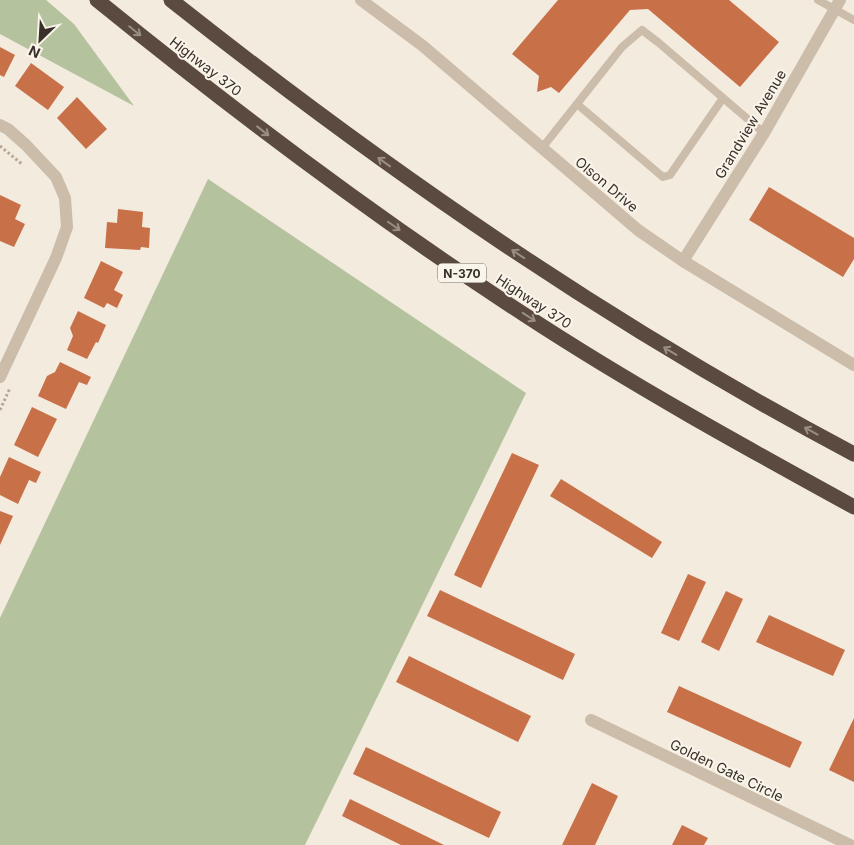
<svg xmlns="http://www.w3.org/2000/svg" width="854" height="845" font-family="Inter,sans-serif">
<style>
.green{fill:#b4c39e}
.building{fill:#c87048}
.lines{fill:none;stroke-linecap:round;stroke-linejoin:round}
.path{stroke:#b8a694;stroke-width:3;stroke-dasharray:2.5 2.5;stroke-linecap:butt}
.lane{stroke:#ccbcaa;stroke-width:8}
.street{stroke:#ccbcaa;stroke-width:12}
.highway{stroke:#5a4a40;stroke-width:15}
.oneway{stroke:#9a8e84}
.labels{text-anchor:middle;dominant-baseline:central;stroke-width:4;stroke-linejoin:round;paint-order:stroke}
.shield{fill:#faf5eb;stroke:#736b63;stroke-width:1}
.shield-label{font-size:12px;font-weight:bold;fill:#393029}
.street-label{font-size:14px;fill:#393029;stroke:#faf5eb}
</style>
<rect width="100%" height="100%" fill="#f3ebde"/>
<g class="green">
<path d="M0 0H46L74 24 134 106 0 34Z"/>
<path d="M208 179 526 393 305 845H0V618Z"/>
</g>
<g class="building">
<path d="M558 0H729L779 42 740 87 648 9 630 10 559 93 551 87 537 92 539 76 512 54Z"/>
<path d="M0 47 15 55 4 77 0 75Z"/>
<path d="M31 63 64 87 48 110 15 86Z"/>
<path d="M77 97 107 129 86 149 57 118Z"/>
<path d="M769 187 854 238V259L843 277 749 220Z"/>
<path d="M0 195 21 205 15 219 25 224 14 247 0 241Z"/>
<path d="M118 209 143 212 142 227 150 228 149 248 141 247 140 250 105 248 107 222 117 223Z"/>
<path d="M101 261 123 272 114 290 123 295 117 308 107 303 104 308 84 298Z"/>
<path d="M78 311 106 325 98 343 96 342 87 359 67 350 73 336 70 328Z"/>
<path d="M60 362 91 377 87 385 79 382 66 409 38 396 47 376 55 372Z"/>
<path d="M32 407 57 419 38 457 14 445Z"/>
<path d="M512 453 539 465 481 588 454 575Z"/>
<path d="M9 457 41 472 36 483 29 480 18 504 0 495V477Z"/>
<path d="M561 479 662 542 652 558 550 496Z"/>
<path d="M0 511 13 516 0 545Z"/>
<path d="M688 574 706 582 679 641 661 633Z"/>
<path d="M440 590 575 654 563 680 427 616Z"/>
<path d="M726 591 743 599 719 651 701 642Z"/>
<path d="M769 615 845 650 833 676 756 642Z"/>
<path d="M409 656 531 716 518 742 396 682Z"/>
<path d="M679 686 802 742 790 768 667 712Z"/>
<path d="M854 718V782L829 770Z"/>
<path d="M366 747 501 812 489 838 353 774Z"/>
<path d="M592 783 618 796 595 845H562Z"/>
<path d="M350 799 444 845H401L342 816Z"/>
<path d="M682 825 708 838 704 845H672Z"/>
</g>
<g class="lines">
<g class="path">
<path d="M0 146 23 165"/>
<path d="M0 410 10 388"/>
</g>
<g class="lane">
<path d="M818 0 854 20"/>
<path d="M577 104 663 177 670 175 723 98"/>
<path d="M542 148 622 47 642 30 659 43 764 133"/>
</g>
<g class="street">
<path d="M361 0 423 46 638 230 683 261 854 365"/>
<path d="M0 125 8 129 26 145 56 177 65 198 67 227 56 258 0 377"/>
<path d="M683 261 764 133 840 0"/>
<path d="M591 720 850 845"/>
</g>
<g class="highway">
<path d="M97 0C235 112 376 218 525 315 632 385 743 446 854 507"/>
<path d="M171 0C387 171 610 325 854 454"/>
</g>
</g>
<defs><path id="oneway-shaft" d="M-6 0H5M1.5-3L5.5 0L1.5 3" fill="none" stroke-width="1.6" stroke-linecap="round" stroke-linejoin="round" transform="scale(1.25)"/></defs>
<g class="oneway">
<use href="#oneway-shaft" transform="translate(135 31) rotate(39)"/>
<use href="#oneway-shaft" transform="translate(263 131) rotate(38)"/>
<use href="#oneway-shaft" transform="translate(384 162) rotate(-144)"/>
<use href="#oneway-shaft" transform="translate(394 226) rotate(35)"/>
<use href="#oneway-shaft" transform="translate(518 254) rotate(-146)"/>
<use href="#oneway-shaft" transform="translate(529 317) rotate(33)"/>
<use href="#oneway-shaft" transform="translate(670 351) rotate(-149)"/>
<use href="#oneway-shaft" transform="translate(811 431) rotate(-151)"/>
</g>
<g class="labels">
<rect class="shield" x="438" y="263.5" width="48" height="19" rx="4"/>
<g class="shield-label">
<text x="462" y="273">N-370</text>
</g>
<g class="street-label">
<text transform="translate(206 66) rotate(38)">Highway 370</text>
<text transform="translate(750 124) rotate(-59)">Grandview Avenue</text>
<text transform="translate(607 184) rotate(40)">Olson Drive</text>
<text transform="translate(534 301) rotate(33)">Highway 370</text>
<text transform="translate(727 770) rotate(26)">Golden Gate Circle</text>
</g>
</g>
<g transform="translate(40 40) rotate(205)" stroke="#faf5eb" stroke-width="4" paint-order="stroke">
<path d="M0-4L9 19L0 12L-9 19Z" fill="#393029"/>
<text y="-8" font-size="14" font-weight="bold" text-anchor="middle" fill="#393029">N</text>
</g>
</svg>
